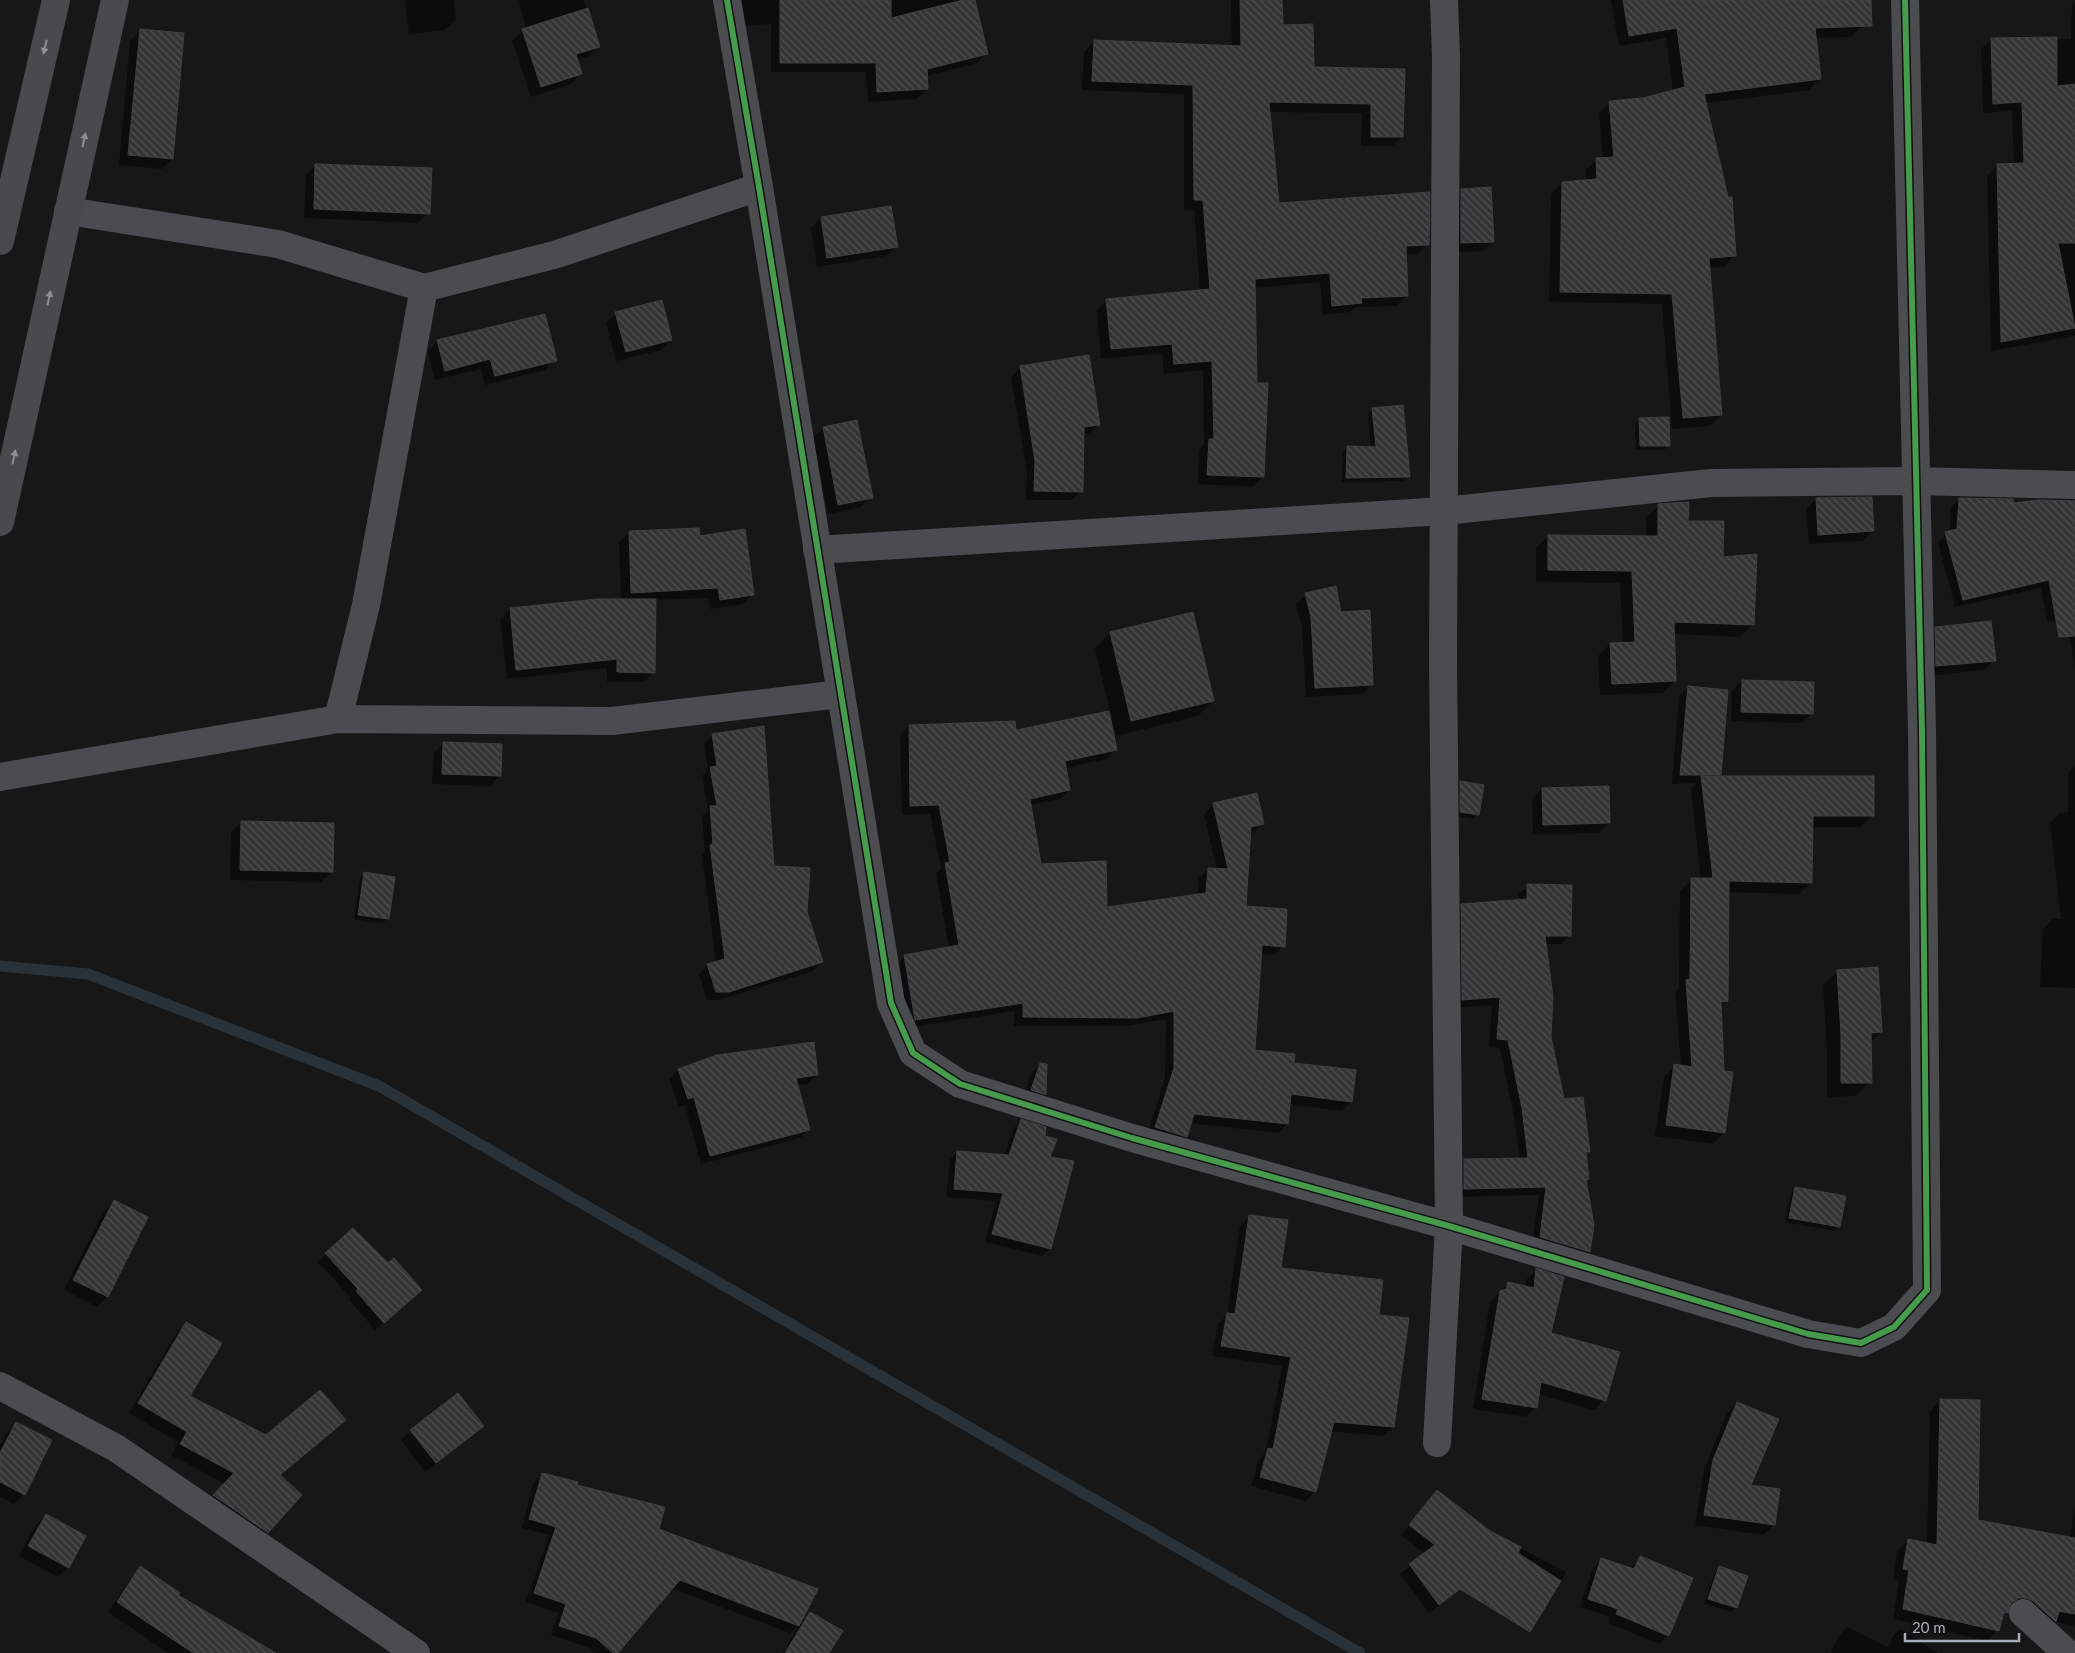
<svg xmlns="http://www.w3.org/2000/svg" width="2075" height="1653" font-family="Lato,sans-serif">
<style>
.shadow{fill:#0007}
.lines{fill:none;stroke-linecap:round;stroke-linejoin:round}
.stream{stroke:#2a3239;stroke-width:11}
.building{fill:url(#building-back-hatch);stroke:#3f4043}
.street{stroke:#4b4c50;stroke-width:28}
.secondary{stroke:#4a4a4e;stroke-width:28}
.cycleway-casing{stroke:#111113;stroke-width:9}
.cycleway{stroke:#469c4c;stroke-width:6}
.oneway{fill:#8c8f98}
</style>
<defs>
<pattern id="building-back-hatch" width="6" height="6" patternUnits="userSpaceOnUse" patternTransform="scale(1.25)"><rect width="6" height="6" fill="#353536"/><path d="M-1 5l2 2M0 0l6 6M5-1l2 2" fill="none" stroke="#4f5051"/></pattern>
</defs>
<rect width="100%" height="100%" fill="#171717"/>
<g class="shadow">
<path d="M405 0H454L456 19 445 30 409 34Z"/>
<path d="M519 0H584L599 46 589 56 577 60 581 74 571 84 531 97 512 40 526 29Z"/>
<path d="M734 0H973L987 53 977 63 926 76 927 89 917 99 868 102 866 72H771V24L736 26Z"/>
<path d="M1231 0H1281L1282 26 1312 69 1403 70 1402 137 1392 146H1361L1362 113 1269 112 1278 204 1428 244 1418 254 1405 255 1407 296 1397 306 1356 307 1350 312 1323 315 1320 282 1254 288 1256 385 1263 477 1253 487 1198 484 1199 450 1204 445 1203 370 1164 374 1162 353 1101 359 1097 310 1107 300 1200 291 1194 209 1184 210V94L1082 90 1084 52 1094 42 1232 47Z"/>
<path d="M1611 0H1861L1862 26 1851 37 1815 38 1820 78 1809 90 1705 103 1735 255 1724 267 1709 268 1721 415 1710 426 1672 429 1662 304 1549 302 1551 194 1562 183 1586 181V170L1597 159H1603L1599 113 1610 102 1643 99 1673 91 1666 38 1619 46Z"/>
<path d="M2075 2V336L1991 351 1987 176 1998 165H2014L2012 111 1983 113 1981 49 1991 39H2071L2072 5Z"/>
<path d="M140 31 172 159 162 169 119 165 130 41Z"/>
<path d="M316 165 428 213 418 223 304 218 306 175Z"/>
<path d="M1462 190 1493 241 1483 251 1451 253V201Z"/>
<path d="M821 218 896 246 886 256 817 267 811 228Z"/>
<path d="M616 313 671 340 661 350 616 361 606 323Z"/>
<path d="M438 341 555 360 545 370 485 385 481 369 435 380 428 351Z"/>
<path d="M1020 368 1099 424 1090 433 1082 434 1081 491 1072 500H1026L1027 471 1011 377Z"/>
<path d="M1373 409 1408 476 1404 481 1342 482 1343 452 1347 448H1371L1368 414Z"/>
<path d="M1640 419 1668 445 1664 450H1636L1635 423Z"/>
<path d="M824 428 871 497 861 507 828 514 813 438Z"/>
<path d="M1816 499 1873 531 1863 541 1809 544 1806 509Z"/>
<path d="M1959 499 2011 504 2075 502V666L2066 618 2047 622 2041 588 1955 607 1938 542 1946 534 1950 533 1951 507Z"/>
<path d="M1659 505 1687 522 1722 559 1752 625 1740 637 1673 634 1675 680 1663 693 1600 695 1598 656 1610 644H1623L1620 583 1536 582V548L1548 536 1646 537V518Z"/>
<path d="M629 532 699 538 753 594 743 604 710 609 708 598 655 600 654 672 644 682H607V668L507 679 500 619 510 609 598 600H621L619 542Z"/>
<path d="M1306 594 1340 613 1372 684 1363 694 1306 697 1302 627 1296 604Z"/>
<path d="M1936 628 1994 660 1984 670 1927 676 1926 638Z"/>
<path d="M1110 633 1213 701 1198 716 1116 736 1095 649Z"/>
<path d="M1742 681 1812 713 1802 723 1731 721 1732 691Z"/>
<path d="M1688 687 1720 774 1716 777 1873 815 1861 827H1811V883L1799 894 1728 892 1726 1001 1720 1007 1724 1132 1713 1144 1655 1136 1664 1077 1675 1066H1681L1675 992 1679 988 1680 891 1692 879H1701L1691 789 1696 783 1672 784 1679 696Z"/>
<path d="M909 726 1014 732 1115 750 1106 759 1065 768 1069 790 1060 799 1030 805 1040 865 1106 908 1198 895 1199 878 1208 869 1217 870 1204 814 1213 804 1262 824 1253 833 1249 834 1245 907 1283 946 1274 955 1260 954 1253 1052 1293 1064 1351 1102 1342 1111 1289 1104 1287 1124 1278 1133 1190 1123 1186 1136 1177 1145 1147 1136 1165 1078 1166 1019 1127 1026H1014V1011L907 1028 896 965 905 956 949 948 936 873 941 869 930 814 902 815 900 735Z"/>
<path d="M712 735 772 867 821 962 813 971 719 1000H707L699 974 708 965 716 963 702 855 705 851 702 816 708 811 702 776 708 770 704 744Z"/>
<path d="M444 743 500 775 490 786 432 784 434 753Z"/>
<path d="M2075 765V988L2040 987 2043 929 2053 919H2061L2050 823 2060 813 2068 812V773Z"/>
<path d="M1460 782 1477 814 1473 819 1456 816V787Z"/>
<path d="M1542 789 1609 823 1599 833 1533 834 1532 799Z"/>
<path d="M241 822 331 872 321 882 230 880 231 832Z"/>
<path d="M364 874 388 918 383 923 354 919 360 878Z"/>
<path d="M1528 886 1569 936 1561 944H1544L1549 1037 1563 1100 1588 1152 1585 1155 1588 1179 1585 1181 1589 1252 1581 1260 1532 1245 1539 1195 1456 1197V1169L1464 1161 1520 1160 1514 1117 1500 1048 1489 1047 1492 1005 1454 1008 1453 914 1462 905 1519 900V894Z"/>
<path d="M1838 971 1881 1032 1870 1043V1082L1856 1096 1827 1097V1049L1823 985Z"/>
<path d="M717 1056 817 1075 808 1084 797 1085 809 1130 800 1138 701 1164 685 1105 679 1107 669 1079 678 1070Z"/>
<path d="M1041 1064 1045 1094 1035 1104 1022 1100 1031 1074Z"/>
<path d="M1021 1121 1044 1136 1049 1158 1050 1248 1042 1256 985 1242 996 1201 946 1197 950 1160 957 1152 1004 1156 1013 1129Z"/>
<path d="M1795 1188 1839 1226 1834 1231 1785 1222 1791 1193Z"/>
<path d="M114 1201 147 1218 107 1297 97 1307 64 1290 104 1211Z"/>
<path d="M1250 1216 1279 1269 1378 1316 1393 1427 1383 1436 1330 1431 1315 1491 1306 1501 1251 1486 1259 1459 1266 1452 1282 1366 1212 1356 1218 1324 1227 1315 1240 1226Z"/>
<path d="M353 1229 413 1297 375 1330 349 1300 351 1298 318 1262Z"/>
<path d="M1536 1270 1549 1334 1604 1400 1594 1410 1538 1394 1536 1407 1526 1417 1473 1409 1490 1302 1509 1283 1525 1287 1526 1280Z"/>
<path d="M186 1324 189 1396 266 1437 334 1430 279 1476 267 1532 257 1542 204 1506 225 1484 171 1455 178 1442 129 1413 176 1334Z"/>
<path d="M1941 1400 1976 1521 2070 1538 2075 1507V1626L2055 1622 2045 1632 2015 1608H2008L2001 1618 1998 1630 1987 1641 1893 1619 1899 1581 1893 1580 1897 1551 1908 1540 1927 1544 1930 1411Z"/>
<path d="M1737 1403 1749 1486 1774 1525 1763 1535 1695 1525 1704 1470 1727 1413Z"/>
<path d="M16 1424 24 1494 14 1504 0 1497V1445L6 1434Z"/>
<path d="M482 1425 425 1472 401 1440 411 1431Z"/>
<path d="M542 1475 576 1486 658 1530 799 1625 790 1633 671 1588 617 1653H595L587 1647 551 1635 558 1613 526 1602 549 1535 522 1528 533 1483Z"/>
<path d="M1437 1491 1489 1532 1566 1572 1557 1590 1548 1599 1465 1586 1429 1613 1400 1574 1425 1554 1401 1535Z"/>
<path d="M46 1515 85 1537 68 1567 58 1577 19 1556 36 1525Z"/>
<path d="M1640 1558 1668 1635 1659 1644 1608 1623 1610 1617 1580 1607 1593 1568 1601 1560 1630 1569Z"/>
<path d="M141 1568 176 1596 243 1653H168L108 1612 131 1578Z"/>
<path d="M1720 1568 1746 1577 1736 1608 1731 1612 1704 1604 1715 1572Z"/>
<path d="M811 1613 828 1653H783L799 1625Z"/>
<path d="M1847 1627 1890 1648 1892 1637 1900 1629 1938 1653H1831L1839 1636Z"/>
</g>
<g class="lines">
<path class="stream" d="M0 966 88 974 379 1086 1360 1653"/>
</g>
<g class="building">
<path d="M780 0H891V18L963 0H975L988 54 927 69 928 89 877 92 876 63H780Z"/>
<path d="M1240 0H1282L1283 25 1313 24 1314 67 1405 69 1403 137H1371V104L1269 102 1279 203 1430 192 1429 245 1406 246 1408 296 1361 298 1362 303 1332 306 1330 273 1255 279 1257 383H1268L1264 477 1207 475 1209 439H1214L1212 361 1174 364 1172 344 1111 349 1106 299 1210 289 1203 200H1194L1193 85 1092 81 1094 40 1241 46Z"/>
<path d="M1623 0H1871L1872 26 1815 28 1821 79 1704 94 1728 197H1732L1736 256 1709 258 1722 415 1683 418 1672 294 1560 292 1562 182 1597 179 1596 158 1614 157 1609 101 1643 98 1685 87 1677 28 1629 36Z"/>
<path d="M588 8 600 47 576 54 582 74 541 87 522 29Z"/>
<path d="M140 29 184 33 173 159 128 155Z"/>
<path d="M2057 37V86L2075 84V243H2058L2075 328 2001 342 1997 164 2024 163 2022 102 1993 104 1991 38Z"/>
<path d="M315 164 432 168 430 214 314 209Z"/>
<path d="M1491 187 1494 242 1461 243V189Z"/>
<path d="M891 206 898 247 827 258 821 217Z"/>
<path d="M662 300 672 340 626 352 615 312Z"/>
<path d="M545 314 557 361 495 376 490 359 445 371 437 340Z"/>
<path d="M1089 355 1100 425 1084 427 1083 492 1034 491 1035 461 1020 366Z"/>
<path d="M1403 405 1410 477 1346 478 1347 446 1376 447 1372 408Z"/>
<path d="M1669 417 1670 446H1640L1639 418Z"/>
<path d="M857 420 873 498 838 505 823 427Z"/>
<path d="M1872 497 1874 531 1818 535 1816 498Z"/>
<path d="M1959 498 2013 499V503L2039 500 2075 501V636L2059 637 2049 580 1963 600 1945 532 1957 529Z"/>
<path d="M1689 502 1688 521H1724L1723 557 1757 554 1754 625 1674 622 1676 681 1612 684 1610 643 1635 642 1632 571 1548 570V535L1658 536V504Z"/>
<path d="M699 528 700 536 745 529 754 595 720 600 718 588 631 593 629 531Z"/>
<path d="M1336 586 1341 612 1370 610 1373 685 1315 688 1311 617 1305 593Z"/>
<path d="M597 599H656L655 673 617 672V659L516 670 510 608Z"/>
<path d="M1193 612 1214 701 1131 721 1110 632Z"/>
<path d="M1991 621 1996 661 1936 666 1935 627Z"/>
<path d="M1742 680 1814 682 1813 714 1741 712Z"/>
<path d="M1688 686 1728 690 1721 775H1680Z"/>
<path d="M1109 711 1117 750 1065 761 1070 790 1030 799 1041 864 1106 861 1107 907 1206 893 1208 868 1228 869 1213 803 1257 793 1264 824 1251 827 1246 906 1287 909 1285 947 1262 945 1255 1050 1295 1054 1294 1063 1356 1070 1352 1102 1291 1094 1288 1124 1194 1114 1187 1137 1155 1127 1174 1068V1011L1137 1018 1023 1017V1003L915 1020 904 955 959 945 945 863 950 862 939 805 910 806 909 725 1015 721 1016 730Z"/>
<path d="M764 726 774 866 810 868 807 912 823 962 729 992H716L707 964 725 959 710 845 713 844 710 806H717L710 767 717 766 712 734Z"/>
<path d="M443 742 502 744 501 776 442 774Z"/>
<path d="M1701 776H1874V816H1813L1812 883 1729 881 1728 1001 1721 1002 1724 1071 1733 1072 1725 1133 1666 1125 1674 1064 1692 1067 1686 980 1690 979 1691 878H1713Z"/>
<path d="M1460 781 1484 785 1479 815 1460 812Z"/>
<path d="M1609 786 1610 823 1543 825 1542 788Z"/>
<path d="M241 821 334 823 333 872 240 870Z"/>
<path d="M364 872 395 877 389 919 358 915Z"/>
<path d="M1527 884 1572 885 1571 936H1545L1553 997 1551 1037 1564 1099 1583 1097 1590 1152H1586L1589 1179 1586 1180 1594 1225 1590 1252 1540 1237 1546 1187 1464 1189V1159L1528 1158 1522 1108 1508 1040 1497 1039 1500 997 1462 1000 1461 904 1527 899Z"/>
<path d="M1878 967 1882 1032 1871 1033 1872 1083H1841V1034L1837 970Z"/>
<path d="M814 1042 818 1075 796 1078 810 1130 710 1156 694 1097 688 1099 678 1069 717 1055Z"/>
<path d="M1040 1063 1047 1064 1046 1095 1031 1090Z"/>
<path d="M1021 1119 1046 1127 1045 1136 1057 1139 1050 1157 1074 1161 1051 1249 992 1234 1003 1193 954 1189 957 1151 1009 1155Z"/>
<path d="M1795 1187 1846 1196 1840 1227 1789 1218Z"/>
<path d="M114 1200 148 1217 108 1297 73 1280Z"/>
<path d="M1249 1215 1288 1220 1281 1268 1383 1280 1379 1315 1409 1318 1394 1427 1334 1422 1316 1492 1260 1477 1268 1448 1273 1449 1291 1357 1221 1346 1227 1313 1235 1314Z"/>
<path d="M353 1228 388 1263 394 1258 422 1290 384 1323 356 1291 358 1289 325 1253Z"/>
<path d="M1536 1268 1564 1277 1551 1333 1620 1352 1606 1401 1541 1382 1537 1408 1482 1399 1500 1291 1506 1289 1508 1282 1534 1288Z"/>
<path d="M186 1322 222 1343 190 1396 266 1435 320 1390 346 1420 280 1475 302 1495 268 1533 213 1495 234 1473 180 1444 187 1432 138 1403Z"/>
<path d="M458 1393 484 1426 436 1463 410 1430Z"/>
<path d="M1940 1399 1980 1400 1978 1520 2075 1538V1614L2059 1611 2056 1622 2033 1601 2026 1598H2019L2011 1603 2008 1613 2004 1612 1999 1631 1903 1609 1909 1570 1903 1569 1908 1539 1937 1545Z"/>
<path d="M1737 1402 1779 1419 1751 1485 1780 1489 1775 1525 1704 1515 1713 1460Z"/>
<path d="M16 1422 52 1440 25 1495 0 1482V1453Z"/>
<path d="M542 1473 578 1482 577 1485 665 1507 659 1529 818 1589 799 1626 680 1580 618 1653H613L596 1638 559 1626 566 1604 534 1593 556 1527 529 1519Z"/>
<path d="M1437 1490 1490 1531 1521 1547 1518 1553 1561 1581 1530 1632 1460 1589 1439 1605 1409 1564 1435 1545 1409 1525Z"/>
<path d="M46 1514 86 1536 69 1568 28 1546Z"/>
<path d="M1640 1556 1693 1578 1669 1636 1616 1614 1618 1609 1588 1599 1601 1558 1634 1569Z"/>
<path d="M140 1566 180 1593 178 1595 276 1653H193L117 1602Z"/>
<path d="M1719 1566 1748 1576 1737 1608 1708 1599Z"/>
<path d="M810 1612 843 1631 829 1653H785Z"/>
</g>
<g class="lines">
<g class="street">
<path d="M727 0 759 187 891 1003 913 1053 960 1084 1132 1138 1449 1226 1808 1334 1861 1343 1894 1327 1927 1290 1922 730 1905 0"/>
<path d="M68 211 278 244 424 288"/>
<path d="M817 550 1444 511 1711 483 1915 481 2075 485"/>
<path d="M338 719 366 605 424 288 554 255 759 187"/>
<path d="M0 777 338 719 612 721 840 694"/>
<path d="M0 1386 116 1448 416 1653"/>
<path d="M1437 1443 1449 1226 1443 662 1446 57 1444 0"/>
<path d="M2023 1613 2067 1653"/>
</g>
<g class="secondary">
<path d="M0 241 56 0"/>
<path d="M0 522 115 0"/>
</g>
<defs>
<path id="cycleway" d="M727 0 759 187 891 1003 913 1053 960 1084 1132 1138 1449 1226 1808 1334 1861 1343 1894 1327 1927 1290 1922 730 1905 0"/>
</defs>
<use href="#cycleway" class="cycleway-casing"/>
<use href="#cycleway" class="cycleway"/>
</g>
<defs><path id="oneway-solid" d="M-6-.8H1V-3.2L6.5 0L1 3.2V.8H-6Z" transform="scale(1.25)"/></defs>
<g class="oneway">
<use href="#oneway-solid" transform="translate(45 47) rotate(103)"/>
<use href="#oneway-solid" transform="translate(84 140) rotate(-78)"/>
<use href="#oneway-solid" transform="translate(49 298) rotate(-78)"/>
<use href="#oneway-solid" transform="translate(14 457) rotate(-78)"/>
</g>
<path d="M1905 1633v8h114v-8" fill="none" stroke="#a8adb8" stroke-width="2.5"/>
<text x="1912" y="1633" font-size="15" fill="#a8adb8" stroke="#111113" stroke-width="4" paint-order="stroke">20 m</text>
</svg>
